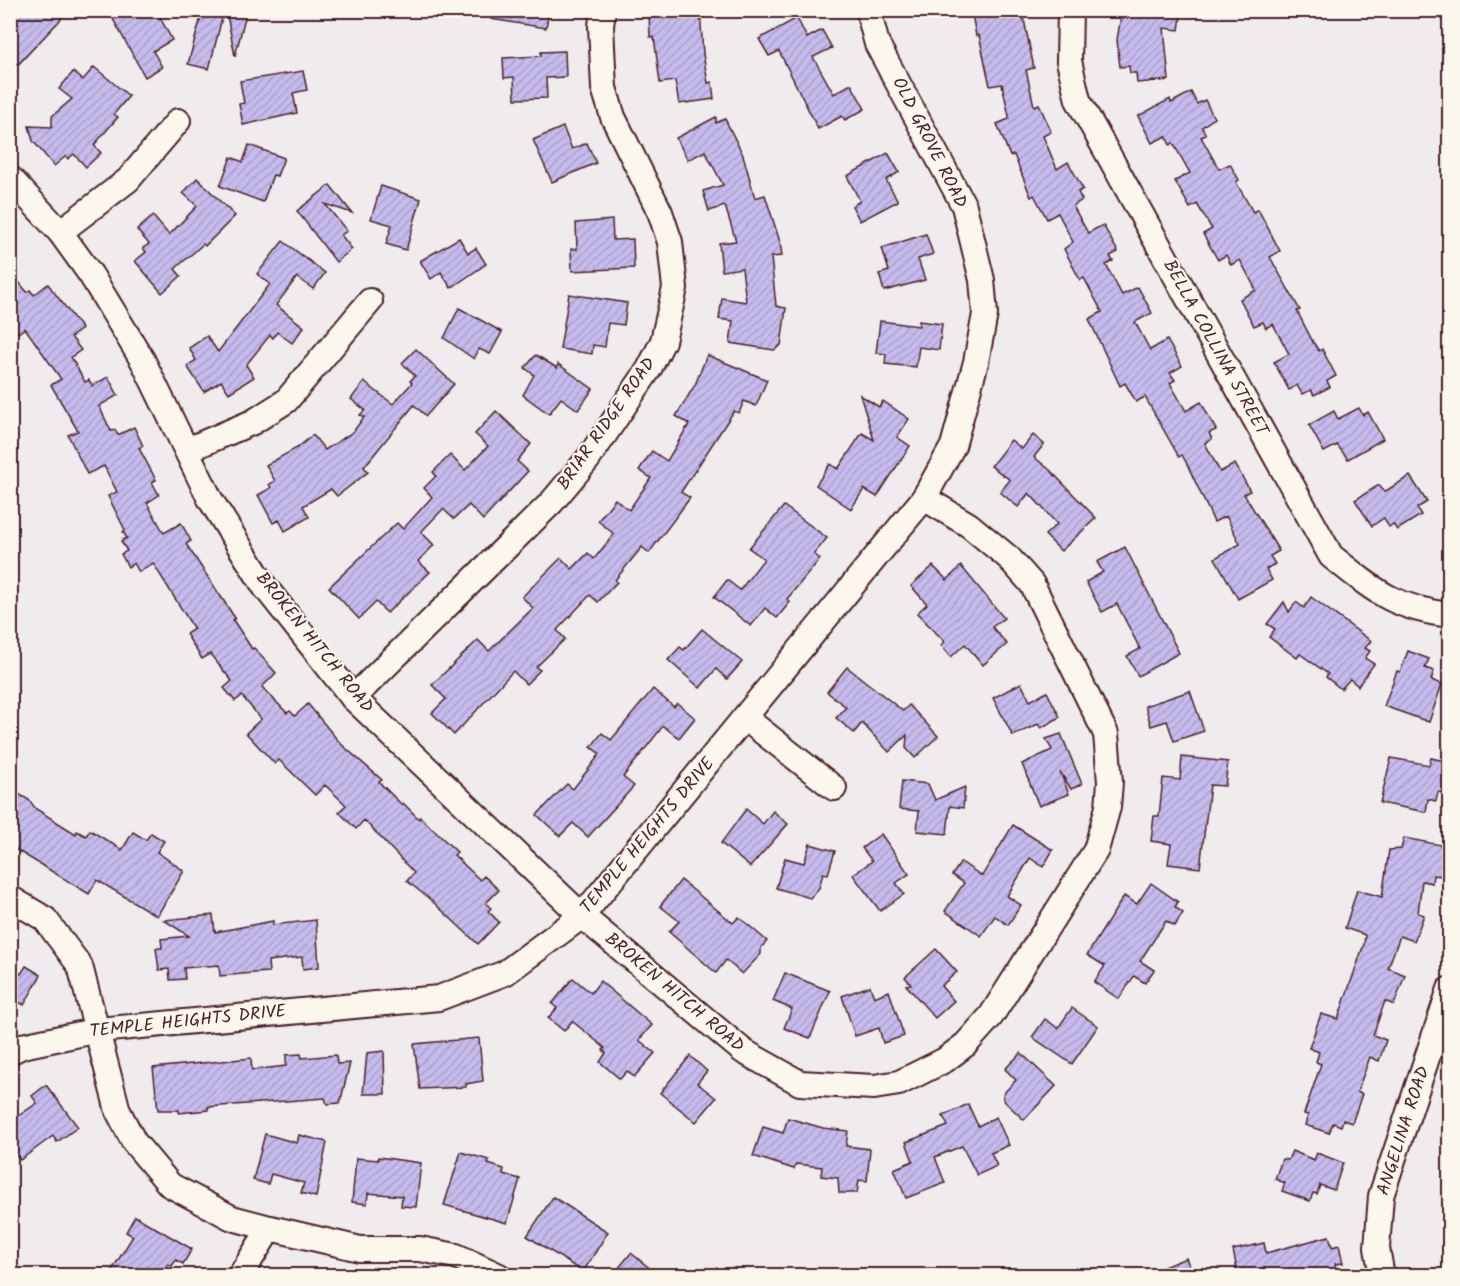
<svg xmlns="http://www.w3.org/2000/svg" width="1460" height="1286" font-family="Kalam,sans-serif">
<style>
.building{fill:url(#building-hatch);stroke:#4a1f2b;stroke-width:1.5}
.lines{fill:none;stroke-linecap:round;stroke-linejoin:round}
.minor-casing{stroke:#4a1f2b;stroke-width:28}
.minor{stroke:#fbf7ec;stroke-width:24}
.labels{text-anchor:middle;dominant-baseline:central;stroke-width:4.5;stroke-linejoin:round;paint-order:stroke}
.street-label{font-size:18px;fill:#4a1f2b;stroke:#fbf7ec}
</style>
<defs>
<pattern id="building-hatch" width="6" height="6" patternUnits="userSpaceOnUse" patternTransform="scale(1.5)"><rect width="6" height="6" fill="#c5bbec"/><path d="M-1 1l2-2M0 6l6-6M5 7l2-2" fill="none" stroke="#aba0cb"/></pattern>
</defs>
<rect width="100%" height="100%" fill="#f0ebec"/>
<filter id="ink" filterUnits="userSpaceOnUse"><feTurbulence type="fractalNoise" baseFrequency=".0167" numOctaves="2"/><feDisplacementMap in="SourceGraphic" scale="12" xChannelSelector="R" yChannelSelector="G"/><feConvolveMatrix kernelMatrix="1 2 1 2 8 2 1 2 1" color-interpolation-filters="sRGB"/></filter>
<g filter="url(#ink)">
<g class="building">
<path d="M10 10H55L62 18 10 73Z"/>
<path d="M128 10H156L172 40 153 51 162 67 145 77 113 19Z"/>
<path d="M203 10H224L209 69 188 64Z"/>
<path d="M226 10H247L235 56Z"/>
<path d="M492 10H549L546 28 491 19Z"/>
<path d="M700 10 703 54 708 83 712 82 714 99 679 104 675 81 660 83 654 37H650L649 12Z"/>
<path d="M975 10H1022L1034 68 1026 70 1034 106 1039 104 1051 132 1043 136 1057 169 1068 162 1083 189 1078 192 1082 200 1073 206 1088 233 1103 225 1118 252 1110 256 1113 261 1106 265 1122 295 1138 287 1152 313 1135 322 1150 350 1167 340 1182 366 1170 373 1175 380 1170 383 1186 411 1201 402 1216 430 1209 433 1212 439 1205 443 1220 472 1235 464 1250 491 1244 494 1279 551 1270 556 1275 564 1266 569 1272 580 1238 599 1215 558 1240 544 1226 516 1214 522 1187 464 1182 455 1179 457 1145 397 1136 402 1125 383 1120 386 1089 319 1102 312 1084 278 1080 280 1064 249 1073 242 1058 213 1047 219 1034 195 1031 197 1014 155 1010 156 997 124 1009 119V116L1002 84 990 86 979 35 976 36 972 14Z"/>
<path d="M1122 10H1182L1179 30 1164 28 1169 80 1137 83 1136 73H1130L1129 66 1120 67 1117 40Z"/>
<path d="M797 18 807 38 822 30 832 48 813 57 834 94 851 84 865 109 845 120 842 116 818 129 779 51 769 56 759 39Z"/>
<path d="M565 51 566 77 546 78 547 98 515 99 514 77 504 78 503 58 541 56V52Z"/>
<path d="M94 67 129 96 114 114 118 117 94 145 101 153 86 167 74 154 68 159 66 156 54 166 33 141 29 126 52 127V116L72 99 59 89 73 72 83 80Z"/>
<path d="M303 71 307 90 293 93 297 113 243 125 239 104 244 103 240 81Z"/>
<path d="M1191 92 1197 104 1205 100 1214 118 1202 127 1206 135 1201 137 1219 169 1230 164 1239 180 1236 182 1253 212 1258 209 1280 251 1270 257 1300 310 1297 311 1313 342 1319 351 1322 349 1336 376 1327 381 1330 387 1314 395 1311 390 1302 394 1297 385 1289 390 1274 362 1289 354 1273 324 1266 328 1263 322 1254 326 1240 299 1256 290 1240 260 1231 265 1226 255 1218 260 1203 234 1212 229 1197 204 1190 208 1175 181 1190 173 1173 143 1170 145 1166 136 1152 143 1138 116 1170 99 1171 103Z"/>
<path d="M716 117V123L725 119 743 155 755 198 765 195 780 242 782 256 771 257 776 306 786 308 781 345 774 350 730 343 733 321 719 319 722 298 746 302 742 268 722 271 719 243 736 241 725 206 709 211 703 191 723 185 705 151 688 160 676 138Z"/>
<path d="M563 127 572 149 587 143 596 163 552 182 533 140Z"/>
<path d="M249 145 284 158 277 176 273 175 263 202 220 186 231 157 243 162Z"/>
<path d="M888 153 899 172 886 180 898 201 860 221 852 206 860 201 847 176Z"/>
<path d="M197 178 235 216 205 246 203 244 175 269 181 276 162 293 135 261 146 252 143 248 149 244 137 230 153 216 169 235 197 206 183 193Z"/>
<path d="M330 185 352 213 325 204 347 231 341 235 352 249 336 262 297 211Z"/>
<path d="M381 186 421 199 406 250 386 244 392 225 371 219Z"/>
<path d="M612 220 613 240 633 239 634 268 572 271 571 249H577L576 223Z"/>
<path d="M926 234 933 254 918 259 925 280 884 291 879 274 889 271 882 248Z"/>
<path d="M459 238 468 253 476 248 486 264 451 288 441 272 431 279 420 261Z"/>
<path d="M283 241 325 273 313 289 297 277 276 305 304 327 292 343 277 332 273 338 270 335 246 365 254 377 229 393 221 381 204 392 187 366 196 360 189 348 207 336 218 352 270 284 257 274Z"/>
<path d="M10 271 27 292 30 290 34 295 48 284 82 329 71 337 81 350 71 357 85 382 89 380 92 386 108 377 118 395 99 406 111 431 115 430 118 435 134 427 143 446 139 448 156 480 152 482 159 495 147 503 164 533 181 523 191 541 186 544 235 618 233 620 252 649 254 648 276 673 262 687 287 713 290 711 295 716 308 704 340 743 382 780 379 782 402 805 403 803 419 819 420 817 457 852 454 855 480 880 484 876 499 890 486 903 491 908 488 911 499 922 478 944 432 901 407 881 414 873 364 820 356 829 339 812 346 805 325 785 315 795 279 760 275 764 246 733 261 719 242 696 235 701 224 688 232 681 210 654 202 659 186 634 194 629 153 563 139 572 134 563 128 567 121 554 127 551 121 541 127 538 123 532 125 530 108 496 117 492 104 466 87 474 68 435 78 431 51 385 61 379 25 328 18 333 10 322Z"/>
<path d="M569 294 627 303 624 325 608 323 605 347 593 345 592 354 560 349Z"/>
<path d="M459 308 502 332 490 354 479 349 474 359 444 338Z"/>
<path d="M880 321 919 326V321L942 324 939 350 919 347 916 367 885 364 886 354 876 353Z"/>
<path d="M416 349 454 384 426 416 414 405 364 467 368 472 337 496 331 489 303 506 309 517 285 531 279 520 273 523 258 495 271 488 269 484 275 481 266 465 297 448 313 435 325 450 353 432 364 417 360 415 365 410 351 399 364 382 393 404 412 383 410 381 415 376 402 363Z"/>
<path d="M536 355 557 368 558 364 593 389 578 410 561 398 549 414 523 395 534 375 525 368Z"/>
<path d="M707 355 767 380 756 406 744 401 739 413 734 411 681 492 690 498 649 553 642 547 615 580 617 582 598 602 590 595 557 630 565 639 536 667 540 670 526 684 513 671 454 735 432 713 446 699 432 685 478 640 489 651 533 608 522 597 561 558 572 569 588 553 594 559 614 534 598 521 615 499 629 510 651 478 639 470 652 451 667 461 689 424 676 416 695 385Z"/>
<path d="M860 395 879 407 883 401 909 419 897 437 910 446 877 497 864 489 851 509 816 485 830 464 838 469 862 433 874 440Z"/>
<path d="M1359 408 1363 415 1368 412 1383 439 1348 459 1337 445 1324 452 1309 425 1334 411 1338 419Z"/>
<path d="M496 411 531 444 517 461 528 471 483 520 469 505 454 519 443 509 421 532 434 545 418 561 430 572 387 613 376 602 359 619 329 587 397 523 403 529 432 497 424 488 436 476 433 472 450 455 465 470 488 446 475 434Z"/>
<path d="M1033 435 1044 444 1034 457 1050 470 1096 518 1061 551 1045 535 1057 524 1029 493 1018 507 1000 492 1010 480 991 466 1011 440 1022 449Z"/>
<path d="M1410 476 1427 502 1417 508 1421 515 1397 530 1393 524 1389 527 1384 518 1372 526 1355 500 1379 485 1384 492Z"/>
<path d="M784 506 827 538 814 554 820 559 787 599 790 602 777 618 765 608 751 626 714 597 727 580 740 590 764 559 749 548Z"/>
<path d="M1125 547 1179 653 1138 676 1127 656 1140 649 1117 604 1102 612 1086 582 1103 572 1097 562Z"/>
<path d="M933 566 947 580 961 566 1004 618 992 627 1007 644 983 665 965 644 951 657 941 645 945 642 917 613 927 604 911 586Z"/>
<path d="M1311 597 1371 641 1365 648 1370 651 1365 658 1374 664 1358 686 1350 679 1341 689 1326 677 1328 674 1300 654 1297 658 1269 637 1275 629 1267 624 1284 602 1289 612 1296 602 1304 608Z"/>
<path d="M702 629 742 662 727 679 716 669 700 688 668 660 680 647 684 650Z"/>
<path d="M1408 651 1429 659 1425 668 1434 671 1431 680 1442 684 1429 722 1384 706 1397 671 1400 672Z"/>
<path d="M847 667 903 711 909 705 938 736 915 758 906 748 907 735 889 752 862 723 854 733 836 718 846 707 827 692Z"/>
<path d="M1021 683 1030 701 1047 692 1060 717 1041 728 1038 724 1013 736 993 698Z"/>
<path d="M653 689 674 707 677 703 695 718 679 738 663 726 623 777 634 786 588 837 573 823 560 836 537 815 567 784 573 789 600 754 591 747 602 733 611 740Z"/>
<path d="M1190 691 1204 731 1174 741 1167 721 1151 726 1145 706Z"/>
<path d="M1061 734 1082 784 1071 789 1060 772 1069 794 1039 806 1022 764 1052 750 1046 739Z"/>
<path d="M1182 757 1228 762 1225 786 1210 785 1200 868 1168 864 1171 844 1151 841 1154 816H1159L1163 778 1180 780Z"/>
<path d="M1391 758 1429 765 1431 758 1449 762V794L1438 792 1436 801 1428 799 1426 812 1380 803Z"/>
<path d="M902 781 928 784 935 800 965 787 963 808 950 806 947 834 917 831 919 811 899 809Z"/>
<path d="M10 789 29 800 36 809 76 834 77 831 86 836 90 830 122 850 133 832 146 840 151 833 164 841 157 852 184 871 157 916 97 880 89 894 10 846Z"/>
<path d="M746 809 763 824 773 811 788 824 750 867 721 843Z"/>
<path d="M1013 825 1053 850 1043 867 1030 858 1007 896 1021 905 1008 925 995 916 981 936 945 911 964 883 952 875 961 862 982 876Z"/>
<path d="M881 834 909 874 896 883 904 894 880 911 853 875 872 861 862 848Z"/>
<path d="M1404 838 1446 846 1442 876 1433 875 1432 883 1422 881 1418 913 1424 915 1414 941 1400 936 1388 968 1405 975 1394 1005 1385 1001 1373 1035 1386 1040 1379 1061 1370 1057 1357 1092 1362 1094 1352 1123 1343 1120 1341 1126 1333 1123 1329 1133 1305 1125 1308 1115 1304 1114 1321 1064 1316 1062 1319 1052 1309 1048 1321 1014 1338 1019 1364 944 1365 935 1345 928 1357 890 1382 897 1389 850 1401 849Z"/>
<path d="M810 844 835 851 828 874 823 873 819 888 810 898 776 888 785 858 804 863Z"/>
<path d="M681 880 733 923 739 917 767 941 761 948V954L742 974 726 960 716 973 669 932 679 921 660 906Z"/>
<path d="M1151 883 1178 902 1175 907 1183 913 1175 926 1166 921 1140 961 1154 970 1145 983 1134 976 1119 999 1094 982 1105 966 1087 955 1124 896 1137 904Z"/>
<path d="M213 915 215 932 273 921V925L316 920 319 967 303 969 302 957 268 961 269 972 254 973 220 976 219 965 184 968 185 979 170 980 169 969 159 970 156 948H162L161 939 189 936 164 920Z"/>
<path d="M936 949 957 972 941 986 954 1001 935 1018 906 985 911 984 905 977Z"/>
<path d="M26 966 41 975 24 1005 10 997V967L21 974Z"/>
<path d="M785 973 830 991 810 1038 784 1028 792 1009 773 1001Z"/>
<path d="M573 978 591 993 600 981 652 1025 639 1040 655 1053 634 1077 627 1071 620 1079 600 1062 606 1053 603 1050 605 1048 572 1021 564 1031 548 1018 557 1008 552 1004Z"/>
<path d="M870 986 874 997 889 991 904 1036 883 1043 879 1028 855 1036 842 996Z"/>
<path d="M1072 1008 1098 1026 1072 1064 1032 1037 1045 1019 1058 1028Z"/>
<path d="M479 1038 483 1081 466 1084V1087L420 1089 414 1044Z"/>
<path d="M384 1051 385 1094H363L367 1053Z"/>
<path d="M1021 1053 1056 1086 1024 1120 1003 1100V1094L1016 1080 1005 1069Z"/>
<path d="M301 1054 302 1058 336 1055 337 1064 350 1063 340 1103 327 1104 325 1098 208 1107V1110L179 1113V1110H158L153 1068 251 1058 252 1070 286 1066V1055Z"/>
<path d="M690 1056 707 1071 697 1083 716 1098 696 1122 660 1093Z"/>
<path d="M46 1085 78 1127 57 1142 53 1136 20 1160 10 1148V1122L37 1103 32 1096Z"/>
<path d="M968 1104 978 1126 996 1117 1009 1145 991 1153 997 1166 977 1175 962 1146 935 1157 945 1183 906 1198 894 1169 913 1161 906 1142 948 1126 943 1116Z"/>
<path d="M788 1118 823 1128 848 1131 846 1146 870 1149 867 1181 859 1180 857 1193H839L838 1178 821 1176 822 1167 796 1164 794 1169 753 1156 763 1127 783 1133Z"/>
<path d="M265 1134 297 1143 299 1135 327 1142 316 1197 301 1193 304 1183 271 1174 268 1184 253 1180Z"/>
<path d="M1292 1151 1314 1160 1317 1153 1343 1163 1334 1190 1320 1185 1317 1194 1313 1193 1310 1201 1282 1191 1285 1183 1275 1179 1282 1159 1288 1160Z"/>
<path d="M461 1152 489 1160 488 1164 504 1169 503 1174 520 1179 507 1223 444 1205Z"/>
<path d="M378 1157 421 1163 416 1207 401 1206 402 1196 368 1193 367 1204 352 1202 356 1158 378 1160Z"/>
<path d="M553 1197 608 1232 583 1272 527 1236Z"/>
<path d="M135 1216 192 1249 183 1264 176 1260 172 1266 168 1264 161 1275H109L133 1236 126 1232Z"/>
<path d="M1329 1236 1332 1247 1339 1245 1343 1263 1335 1264 1337 1273 1238 1275 1233 1250 1264 1243 1266 1253Z"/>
<path d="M631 1253 658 1275H613Z"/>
<path d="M1186 1258 1193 1275H1144Z"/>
</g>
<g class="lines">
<defs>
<g id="minor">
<path d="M1070 10 1069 61 1078 100 1331 556C1374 590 1393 608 1450 615"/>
<path d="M10 178 60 232 91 275 143 361 210 499 265 587 353 698 582 916 743 1051 800 1083 874 1087 899 1083 945 1060 966 1044 991 1016 1096 850 1108 807 1110 782 1106 734 1032 584 1009 558 969 525 924 498"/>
<path d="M60 232 128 180 178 121"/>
<path d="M187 450 253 422 286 401 370 301"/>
<path d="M353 698 551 503 588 459 649 369 663 341 675 288 670 242 660 212 613 117 604 88 601 26 603 10"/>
<path d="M745 718 834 788"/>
<path d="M10 898 45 919 80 966 118 1111 134 1142 170 1185 232 1218 270 1228 360 1249H420L456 1256 499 1276"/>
<path d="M10 1052 22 1046 99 1030 439 998 505 973 582 916 924 498 953 446 976 362 985 314 982 280 964 206 877 44 868 10"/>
<path d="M240 1276 270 1228"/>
<path d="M1382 1276 1377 1248 1381 1196 1450 989"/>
</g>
</defs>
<use href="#minor" class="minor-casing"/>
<use href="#minor" class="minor"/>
</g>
</g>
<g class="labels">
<g class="street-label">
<text transform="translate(929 143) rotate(63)">OLD GROVE ROAD</text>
<text transform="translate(1215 348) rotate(61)">BELLA COLLINA STREET</text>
<text transform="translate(607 424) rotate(-55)">BRIAR RIDGE ROAD</text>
<text transform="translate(314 643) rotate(51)">BROKEN HITCH ROAD</text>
<text transform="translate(648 836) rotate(-50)">TEMPLE HEIGHTS DRIVE</text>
<text transform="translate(674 993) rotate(40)">BROKEN HITCH ROAD</text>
<text transform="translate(188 1022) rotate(-6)">TEMPLE HEIGHTS DRIVE</text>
<text transform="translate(1404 1131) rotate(-72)">ANGELINA ROAD</text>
</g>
</g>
<rect width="1460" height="1286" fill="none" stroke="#fbf7ec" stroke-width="36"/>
<rect x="18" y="18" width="1424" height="1250" fill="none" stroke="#4a1f2b" stroke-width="2" filter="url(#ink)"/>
</svg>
